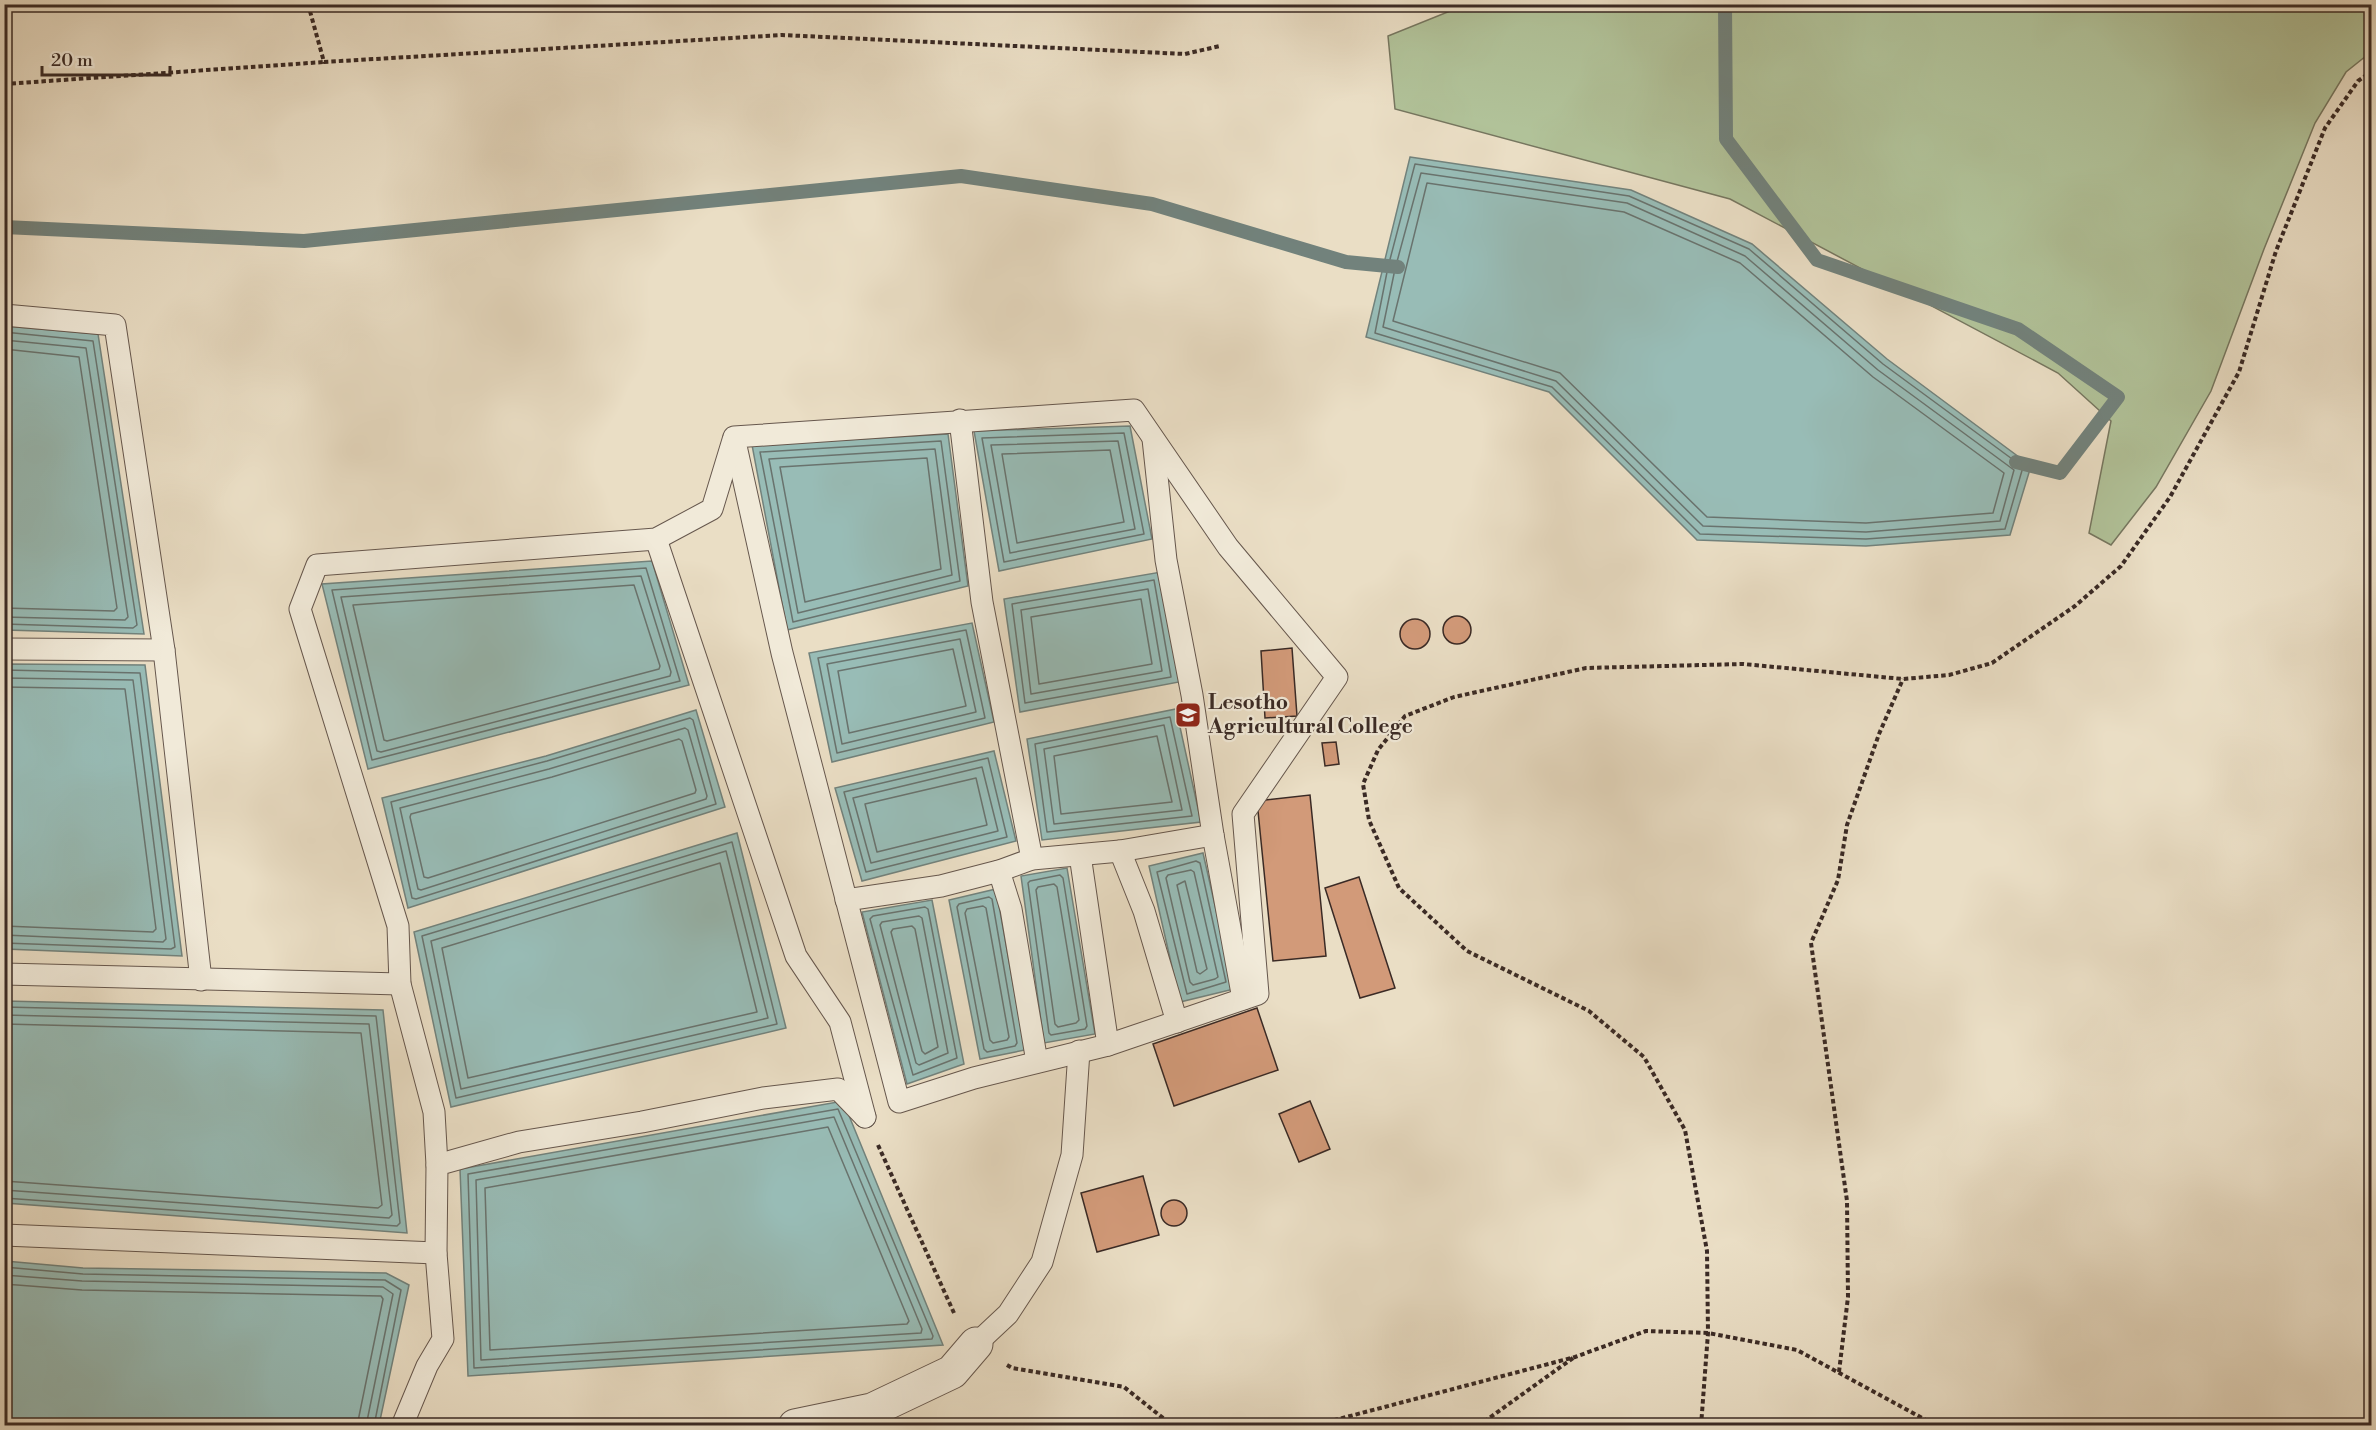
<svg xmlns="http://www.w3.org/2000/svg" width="2376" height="1430" font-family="'Libre Bodoni',serif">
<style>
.green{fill:#b1c299;stroke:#76765f;stroke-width:1.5}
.water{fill:#98bcb6;stroke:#72827c;stroke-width:1.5}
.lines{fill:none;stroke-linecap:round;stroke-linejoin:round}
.shore{stroke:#69736e;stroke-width:1.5}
.stream{stroke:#72827c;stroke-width:14}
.building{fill:#d29a79;stroke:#3a2a25;stroke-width:1.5}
.lane-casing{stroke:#66574d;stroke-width:23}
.street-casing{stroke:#66574d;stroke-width:35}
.path{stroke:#3a2a25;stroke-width:4;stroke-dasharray:4.5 3;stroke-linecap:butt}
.lane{stroke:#f1ead9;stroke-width:21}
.street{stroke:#f1ead9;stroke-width:33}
.labels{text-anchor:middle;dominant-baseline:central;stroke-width:4.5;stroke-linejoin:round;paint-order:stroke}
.poi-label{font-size:21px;font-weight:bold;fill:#3a2a25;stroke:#f1ead9;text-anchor:start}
</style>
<rect width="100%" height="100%" fill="#eadec5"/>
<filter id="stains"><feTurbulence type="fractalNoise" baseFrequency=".00333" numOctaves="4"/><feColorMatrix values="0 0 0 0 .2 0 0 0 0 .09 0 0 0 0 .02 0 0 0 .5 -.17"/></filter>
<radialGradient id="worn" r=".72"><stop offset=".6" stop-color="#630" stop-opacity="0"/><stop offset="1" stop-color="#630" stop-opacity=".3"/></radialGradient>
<path class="green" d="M1465 5H2371V52L2346 72 2315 123 2264 249 2211 391 2156 487 2111 545 2089 533 2111 421 2058 373 1730 199 1395 109 1388 36Z"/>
<g class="water">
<path d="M1410 157 1631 190 1752 244 1887 359 2031 466 2010 535 1866 546 1697 540 1549 392 1366 337Z"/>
<path d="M5 326 98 334 144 634 5 630Z"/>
<path d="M1130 426 1152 539 999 571 974 431Z"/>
<path d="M948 434 968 586 787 630 752 445Z"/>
<path d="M652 561 689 685 368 769 322 584Z"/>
<path d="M1161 572 1179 682 1020 712 1004 599Z"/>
<path d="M972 623 994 722 832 762 809 653Z"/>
<path d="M5 664 145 665 182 956 5 949Z"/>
<path d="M1176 709 1201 822 1042 840 1027 739Z"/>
<path d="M696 710 725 807 408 908 382 798 546 756Z"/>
<path d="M994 751 1016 841 862 881 835 788Z"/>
<path d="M737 833 786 1028 451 1107 414 932Z"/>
<path d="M1203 853 1234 989 1180 1002 1149 866Z"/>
<path d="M1067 868 1095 1034 1044 1043 1021 876Z"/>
<path d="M996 889 1025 1050 980 1059 949 900Z"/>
<path d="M932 900 964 1064 907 1084 862 912Z"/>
<path d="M5 1001 383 1010 407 1233 5 1203Z"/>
<path d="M843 1101 943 1345 468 1376 460 1169Z"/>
<path d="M5 1261 83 1268 386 1273 409 1285 379 1425H5Z"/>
</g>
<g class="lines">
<g class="shore">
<path d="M1415 164 1629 196 1749 249 1883 364 2023 467 2005 529 1866 539 1700 534 1552 387 1375 333 1388 267Z"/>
<path d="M1421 173 1627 203 1745 256 1878 370 2014 470 2000 521 1866 532 1703 526 1556 381 1383 327 1395 269Z"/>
<path d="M1427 183 1624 212 1740 263 1873 377 2004 473 1993 513 1866 523 1707 517 1560 373 1393 321Z"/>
<path d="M4 332 93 341 137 625 133 628 4 624"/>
<path d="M4 340 86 348 128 617 125 620 4 617"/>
<path d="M4 349 79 357 117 608 114 611 4 608"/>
<path d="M1124 433 1144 534 1004 562 982 438Z"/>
<path d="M941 441 960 581 793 622 760 452Z"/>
<path d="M1118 441 1135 529 1010 553 991 445Z"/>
<path d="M935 449 952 575 798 613 769 459Z"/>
<path d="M1110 450 1124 522 1017 543 1002 454Z"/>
<path d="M927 458 941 569 805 602 780 467Z"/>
<path d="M646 568 680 681 372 760 332 590Z"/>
<path d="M641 576 671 672 670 676 381 752 377 751 341 597Z"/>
<path d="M1154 580 1171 677 1025 703 1012 604Z"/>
<path d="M634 585 660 666 659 669 387 741 384 740 353 605Z"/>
<path d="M1148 589 1162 671 1031 694 1021 610Z"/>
<path d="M1141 599 1152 664 1039 684 1031 617Z"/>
<path d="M966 630 985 718 837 753 818 658Z"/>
<path d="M960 639 976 712 842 744 827 664Z"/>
<path d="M953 649 966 706 849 733 838 671Z"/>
<path d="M4 670 140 673 175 947 171 949 4 943"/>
<path d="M4 678 133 680 166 939 163 942 4 935"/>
<path d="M4 687 125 689 156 929 153 932 4 926"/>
<path d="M1170 717 1192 816 1047 832 1035 744Z"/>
<path d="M690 718 693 720 716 804 416 899 412 898 391 802 547 761Z"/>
<path d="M1164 725 1182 810 1054 824 1044 749Z"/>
<path d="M685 728 688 730 707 796 706 799 421 890 418 889 400 808 549 769Z"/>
<path d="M1157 736 1172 802 1061 814 1054 756Z"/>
<path d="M679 739 682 741 696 790 695 793 428 878 424 877 410 817 411 814 552 777Z"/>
<path d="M988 758 1007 837 866 872 844 792Z"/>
<path d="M982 767 998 831 871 863 853 798Z"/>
<path d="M976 778 987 825 877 852 865 804Z"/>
<path d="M732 842 777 1024 456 1098 422 936Z"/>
<path d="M726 851 768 1018 461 1089 431 941Z"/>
<path d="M1196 861 1200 863 1226 982 1187 994 1157 872Z"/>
<path d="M720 863 757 1012 468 1078 442 948Z"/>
<path d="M1191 870 1194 872 1218 977 1215 979 1193 985 1190 982 1166 878 1168 875Z"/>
<path d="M1060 875 1063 878 1087 1026 1085 1029 1051 1035 1049 1033 1028 883 1030 881Z"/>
<path d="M1185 881 1207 969 1200 974 1197 972 1177 885Z"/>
<path d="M1054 884 1057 887 1079 1020 1076 1023 1058 1027 1055 1024 1036 890 1038 887Z"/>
<path d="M989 897 992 899 1017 1043 1015 1046 987 1052 984 1049 957 907 959 904Z"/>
<path d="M983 906 986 908 1009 1037 1007 1040 993 1043 990 1040 965 913 967 909Z"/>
<path d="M925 907 928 909 957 1058 913 1075 870 919 873 916Z"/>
<path d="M919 916 922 918 948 1053 919 1065 916 1063 880 925 882 922Z"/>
<path d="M912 926 915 929 938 1047 925 1054 922 1051 891 932 893 929Z"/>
<path d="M4 1007 376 1016 400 1223 397 1226 4 1198"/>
<path d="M4 1015 369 1024 392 1215 389 1218 4 1190"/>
<path d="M4 1024 361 1033 382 1205 378 1208 4 1181"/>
<path d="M838 1109 933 1336 932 1339 474 1368 468 1174Z"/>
<path d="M834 1117 922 1329 921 1333 481 1360 476 1180Z"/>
<path d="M828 1127 909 1321 907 1324 490 1350 485 1188Z"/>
<path d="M4 1267 83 1274 385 1280 401 1290 374 1426"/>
<path d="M4 1275 82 1281 383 1287 393 1294 366 1426"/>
<path d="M4 1284 82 1290 381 1296 383 1299 357 1426"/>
</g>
<g class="stream">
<path d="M1725 4 1726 139 1817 260 2018 329 2118 397 2060 473 2016 462"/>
<path d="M4 227 304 241 961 176 1152 204 1346 262 1398 267"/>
</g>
</g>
<g class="building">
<circle cx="1457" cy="630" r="14"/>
<circle cx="1415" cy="634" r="15"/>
<path d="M1292 648 1297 716 1265 718 1261 651Z"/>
<path d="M1336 742 1339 764 1325 766 1322 743Z"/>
<path d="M1310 795 1326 956 1273 961 1257 801Z"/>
<path d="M1359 877 1395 988 1360 998 1325 888Z"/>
<path d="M1257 1008 1278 1070 1174 1106 1153 1044Z"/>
<path d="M1310 1101 1330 1149 1299 1162 1279 1114Z"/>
<path d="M1143 1176 1159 1235 1097 1252 1081 1193Z"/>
<circle cx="1174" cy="1213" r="13"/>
</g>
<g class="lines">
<defs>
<g id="lane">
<path d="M4 315 115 325 164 650 201 980"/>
<path d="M1134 410 1228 547 1337 677 1243 814 1258 994 1108 1045 974 1078 899 1102 782 653 734 437Z"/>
<path d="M960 420 982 602 1032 859"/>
<path d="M1153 439 1166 560 1192 695 1213 835 1243 999"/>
<path d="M656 539 796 956 840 1022 865 1117"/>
<path d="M4 649 164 650"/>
<path d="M1120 851 1144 911 1177 1022"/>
<path d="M1080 855 1108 1045"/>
<path d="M999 871 1011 909 1037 1062"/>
<path d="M846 900 941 886 999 871 1032 859 1120 851 1213 835"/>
<path d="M4 974 400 984"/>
<path d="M437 1165 434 1112 400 984 398 926 300 609 317 565 656 539 712 509 733 440"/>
<path d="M4 1235 436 1253"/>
<path d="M976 1344 1008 1314 1042 1262 1072 1155 1079 1051"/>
<path d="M402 1426 427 1366 443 1339 436 1253 437 1165 519 1142 642 1122 763 1098 838 1089 865 1117"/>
</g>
<path id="street" d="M795 1426 872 1410 952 1372 976 1344"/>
</defs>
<use href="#lane" class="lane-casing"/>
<use href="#street" class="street-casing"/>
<g class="path">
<path d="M308 4 324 62 782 35 1185 54 1220 46"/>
<path d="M4 84 324 62"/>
<path d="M878 1145 954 1313"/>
<path d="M1007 1365 1012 1368 1124 1387 1173 1426"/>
<path d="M1839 1372 1848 1297 1847 1201 1811 943 1838 880 1847 825 1879 734 1903 679"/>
<path d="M1312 1426 1575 1357 1646 1331 1708 1333 1797 1350 1935 1425 1942 1426"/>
<path d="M1478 1426 1573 1358"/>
<path d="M1701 1426 1708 1333 1707 1251 1685 1130 1644 1057 1589 1011 1467 951 1399 888 1369 820 1363 784 1378 750 1405 716 1454 697 1586 668 1743 664 1903 679 1949 675 1992 663 2075 606 2121 566 2170 497 2239 372 2276 251 2325 128 2358 81 2372 71"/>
</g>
<use href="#lane" class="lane"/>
<use href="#street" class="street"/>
</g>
<defs>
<symbol id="university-square" viewBox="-11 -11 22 22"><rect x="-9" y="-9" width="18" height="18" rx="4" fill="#8f2418" stroke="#f1ead9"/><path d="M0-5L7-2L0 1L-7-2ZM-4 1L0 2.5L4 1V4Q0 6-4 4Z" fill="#fff"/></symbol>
</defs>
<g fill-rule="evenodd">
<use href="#university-square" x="1173" y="700" width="30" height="30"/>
</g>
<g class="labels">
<g class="poi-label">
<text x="1208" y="703">Lesotho<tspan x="1208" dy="24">Agricultural College</tspan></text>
</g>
</g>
<rect width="2376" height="1430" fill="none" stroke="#eadec5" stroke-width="24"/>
<rect x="6" y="6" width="2364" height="1418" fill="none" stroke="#3a2a25" stroke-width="3"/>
<rect x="12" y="12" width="2352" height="1406" fill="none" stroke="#3a2a25" stroke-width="1.5"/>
<path d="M42 66v9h128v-9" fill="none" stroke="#3a2a25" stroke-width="3"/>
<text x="51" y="66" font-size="18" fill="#3a2a25" stroke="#f1ead9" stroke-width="4.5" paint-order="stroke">20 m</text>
<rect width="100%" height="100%" filter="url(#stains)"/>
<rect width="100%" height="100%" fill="url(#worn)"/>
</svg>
